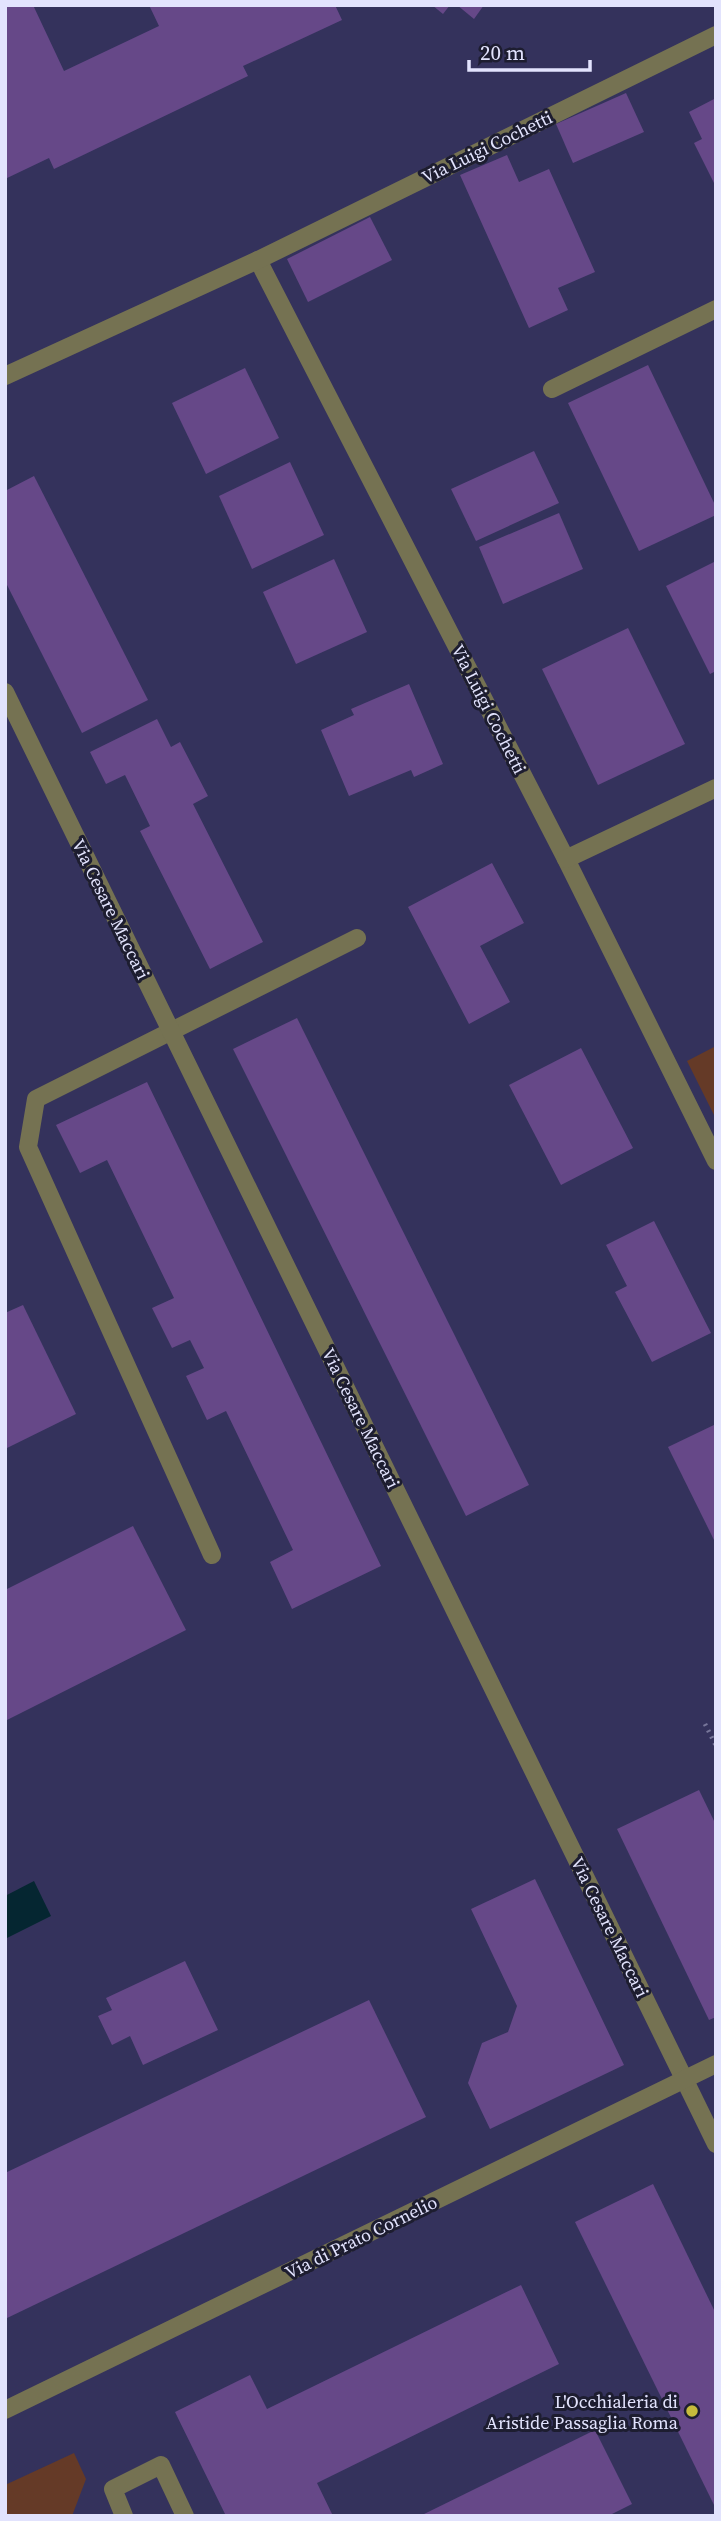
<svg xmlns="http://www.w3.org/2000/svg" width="721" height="2521" font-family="'Source Serif 4',serif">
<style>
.green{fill:#653a27}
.water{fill:#052631}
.building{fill:#664888}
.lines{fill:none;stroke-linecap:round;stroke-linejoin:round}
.path{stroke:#77769a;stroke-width:4.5;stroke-dasharray:2 5;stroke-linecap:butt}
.service{stroke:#757252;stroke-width:18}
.minor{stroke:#757252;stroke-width:18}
.tertiary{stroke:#757252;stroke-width:18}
.poi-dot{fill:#c7bb3c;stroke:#1d1d30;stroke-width:2.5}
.labels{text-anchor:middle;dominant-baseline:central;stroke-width:6;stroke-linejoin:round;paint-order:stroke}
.street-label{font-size:18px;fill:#e2e3fd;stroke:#1d1d30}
.poi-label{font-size:18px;fill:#e2e3fd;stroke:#1d1d30;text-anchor:end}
</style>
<rect width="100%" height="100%" fill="#34325c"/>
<g class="green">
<path d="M716 1046V1119L687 1061Z"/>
<path d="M74 2453 86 2479 72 2516H5V2485Z"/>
</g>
<path class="water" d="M34 1881 51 1916 5 1939V1896Z"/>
<g class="building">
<path d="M5 5H33L64 71 159 26 149 5H335L342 20 243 66 248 76 54 169 49 158 5 179Z"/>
<path d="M432 5H450L443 14Z"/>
<path d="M457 5H484L474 19Z"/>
<path d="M626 93 644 132 573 163 556 124Z"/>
<path d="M716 98V187L694 143 702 139 689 112Z"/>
<path d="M507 155 519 182 549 169 595 272 558 288 568 310 529 328 460 175Z"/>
<path d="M370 217 392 260 308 302 287 259Z"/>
<path d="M648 365 716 507V515L639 551 568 403Z"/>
<path d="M245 368 279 438 206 474 172 403Z"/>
<path d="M534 451 559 503 476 541 451 489Z"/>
<path d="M290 462 324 535 252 569 219 496Z"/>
<path d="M34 476 148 700 82 733 5 581V491Z"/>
<path d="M559 513 583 569 503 604 479 547Z"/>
<path d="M334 559 367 632 296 664 263 592Z"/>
<path d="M716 561V671L710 674 666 586Z"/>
<path d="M628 628 685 744 598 785 542 669Z"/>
<path d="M409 684 443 764 414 777 411 770 349 796 321 730 354 715 351 709Z"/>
<path d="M157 719 171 747 180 742 208 796 193 804 263 942 210 969 140 831 150 826 125 775 106 784 90 752Z"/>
<path d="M492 863 524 923 480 946 510 1002 469 1024 408 907Z"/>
<path d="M297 1018 529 1485 466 1516 233 1049Z"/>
<path d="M581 1048 633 1148 561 1185 509 1085Z"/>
<path d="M147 1082 381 1566 292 1609 270 1562 293 1550 226 1411 207 1420 186 1376 204 1368 190 1340 172 1348 152 1308 174 1298 107 1160 80 1173 56 1125Z"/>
<path d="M654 1221 711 1333 652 1362 615 1292 627 1286 606 1245Z"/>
<path d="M23 1305 76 1414 5 1449V1313Z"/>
<path d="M716 1424V1544L668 1447Z"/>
<path d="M133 1526 186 1630 5 1721V1590Z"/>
<path d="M699 1790 716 1825V2017L709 2020 617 1829Z"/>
<path d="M535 1879 624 2065 490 2129 468 2083 482 2043 508 2032 517 2006 471 1909Z"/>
<path d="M185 1961 218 2030 143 2065 130 2036 112 2045 98 2016 112 2010 106 1998Z"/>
<path d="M369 2000 426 2117 5 2319V2173Z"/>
<path d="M653 2184 716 2314V2509L575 2222Z"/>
<path d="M521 2285 559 2364 317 2483 333 2516H226L175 2412 250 2375 267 2409Z"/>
<path d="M595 2430 632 2504 608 2516H420Z"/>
</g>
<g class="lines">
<path class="path" d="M705 1724 716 1746"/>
<path class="service" d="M212 1555 28 1147 36 1099 357 938"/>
<g class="minor">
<path d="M258 260 566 859 716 1161"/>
<path d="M5 376 258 260 716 35"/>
<path d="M552 389 716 309"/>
<path d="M5 692 716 2144"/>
<path d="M566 859 716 788"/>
<path d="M124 2516 113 2489 161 2465 185 2516"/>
</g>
<path class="tertiary" d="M5 2410 716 2064"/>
</g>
<circle class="poi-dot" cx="692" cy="2411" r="7"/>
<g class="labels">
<g class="street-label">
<text transform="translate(487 147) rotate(-26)">Via Luigi Cochetti</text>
<text transform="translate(489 709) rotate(63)">Via Luigi Cochetti</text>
<text transform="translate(111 909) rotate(64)">Via Cesare Maccari</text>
<text transform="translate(361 1418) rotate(64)">Via Cesare Maccari</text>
<text transform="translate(610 1927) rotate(64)">Via Cesare Maccari</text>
<text transform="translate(361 2237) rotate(-26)">Via di Prato Cornelio</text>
</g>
<g class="poi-label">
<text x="678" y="2401">L'Occhialeria di<tspan x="678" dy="21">Aristide Passaglia Roma</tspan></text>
</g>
</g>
<rect width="721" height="2521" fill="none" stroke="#e2e3fd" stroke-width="14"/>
<path d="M469 60v10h121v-10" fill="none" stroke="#e2e3fd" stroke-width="3.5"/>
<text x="480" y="60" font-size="21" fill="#e2e3fd" stroke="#1d1d30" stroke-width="5" paint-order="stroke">20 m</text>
</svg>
